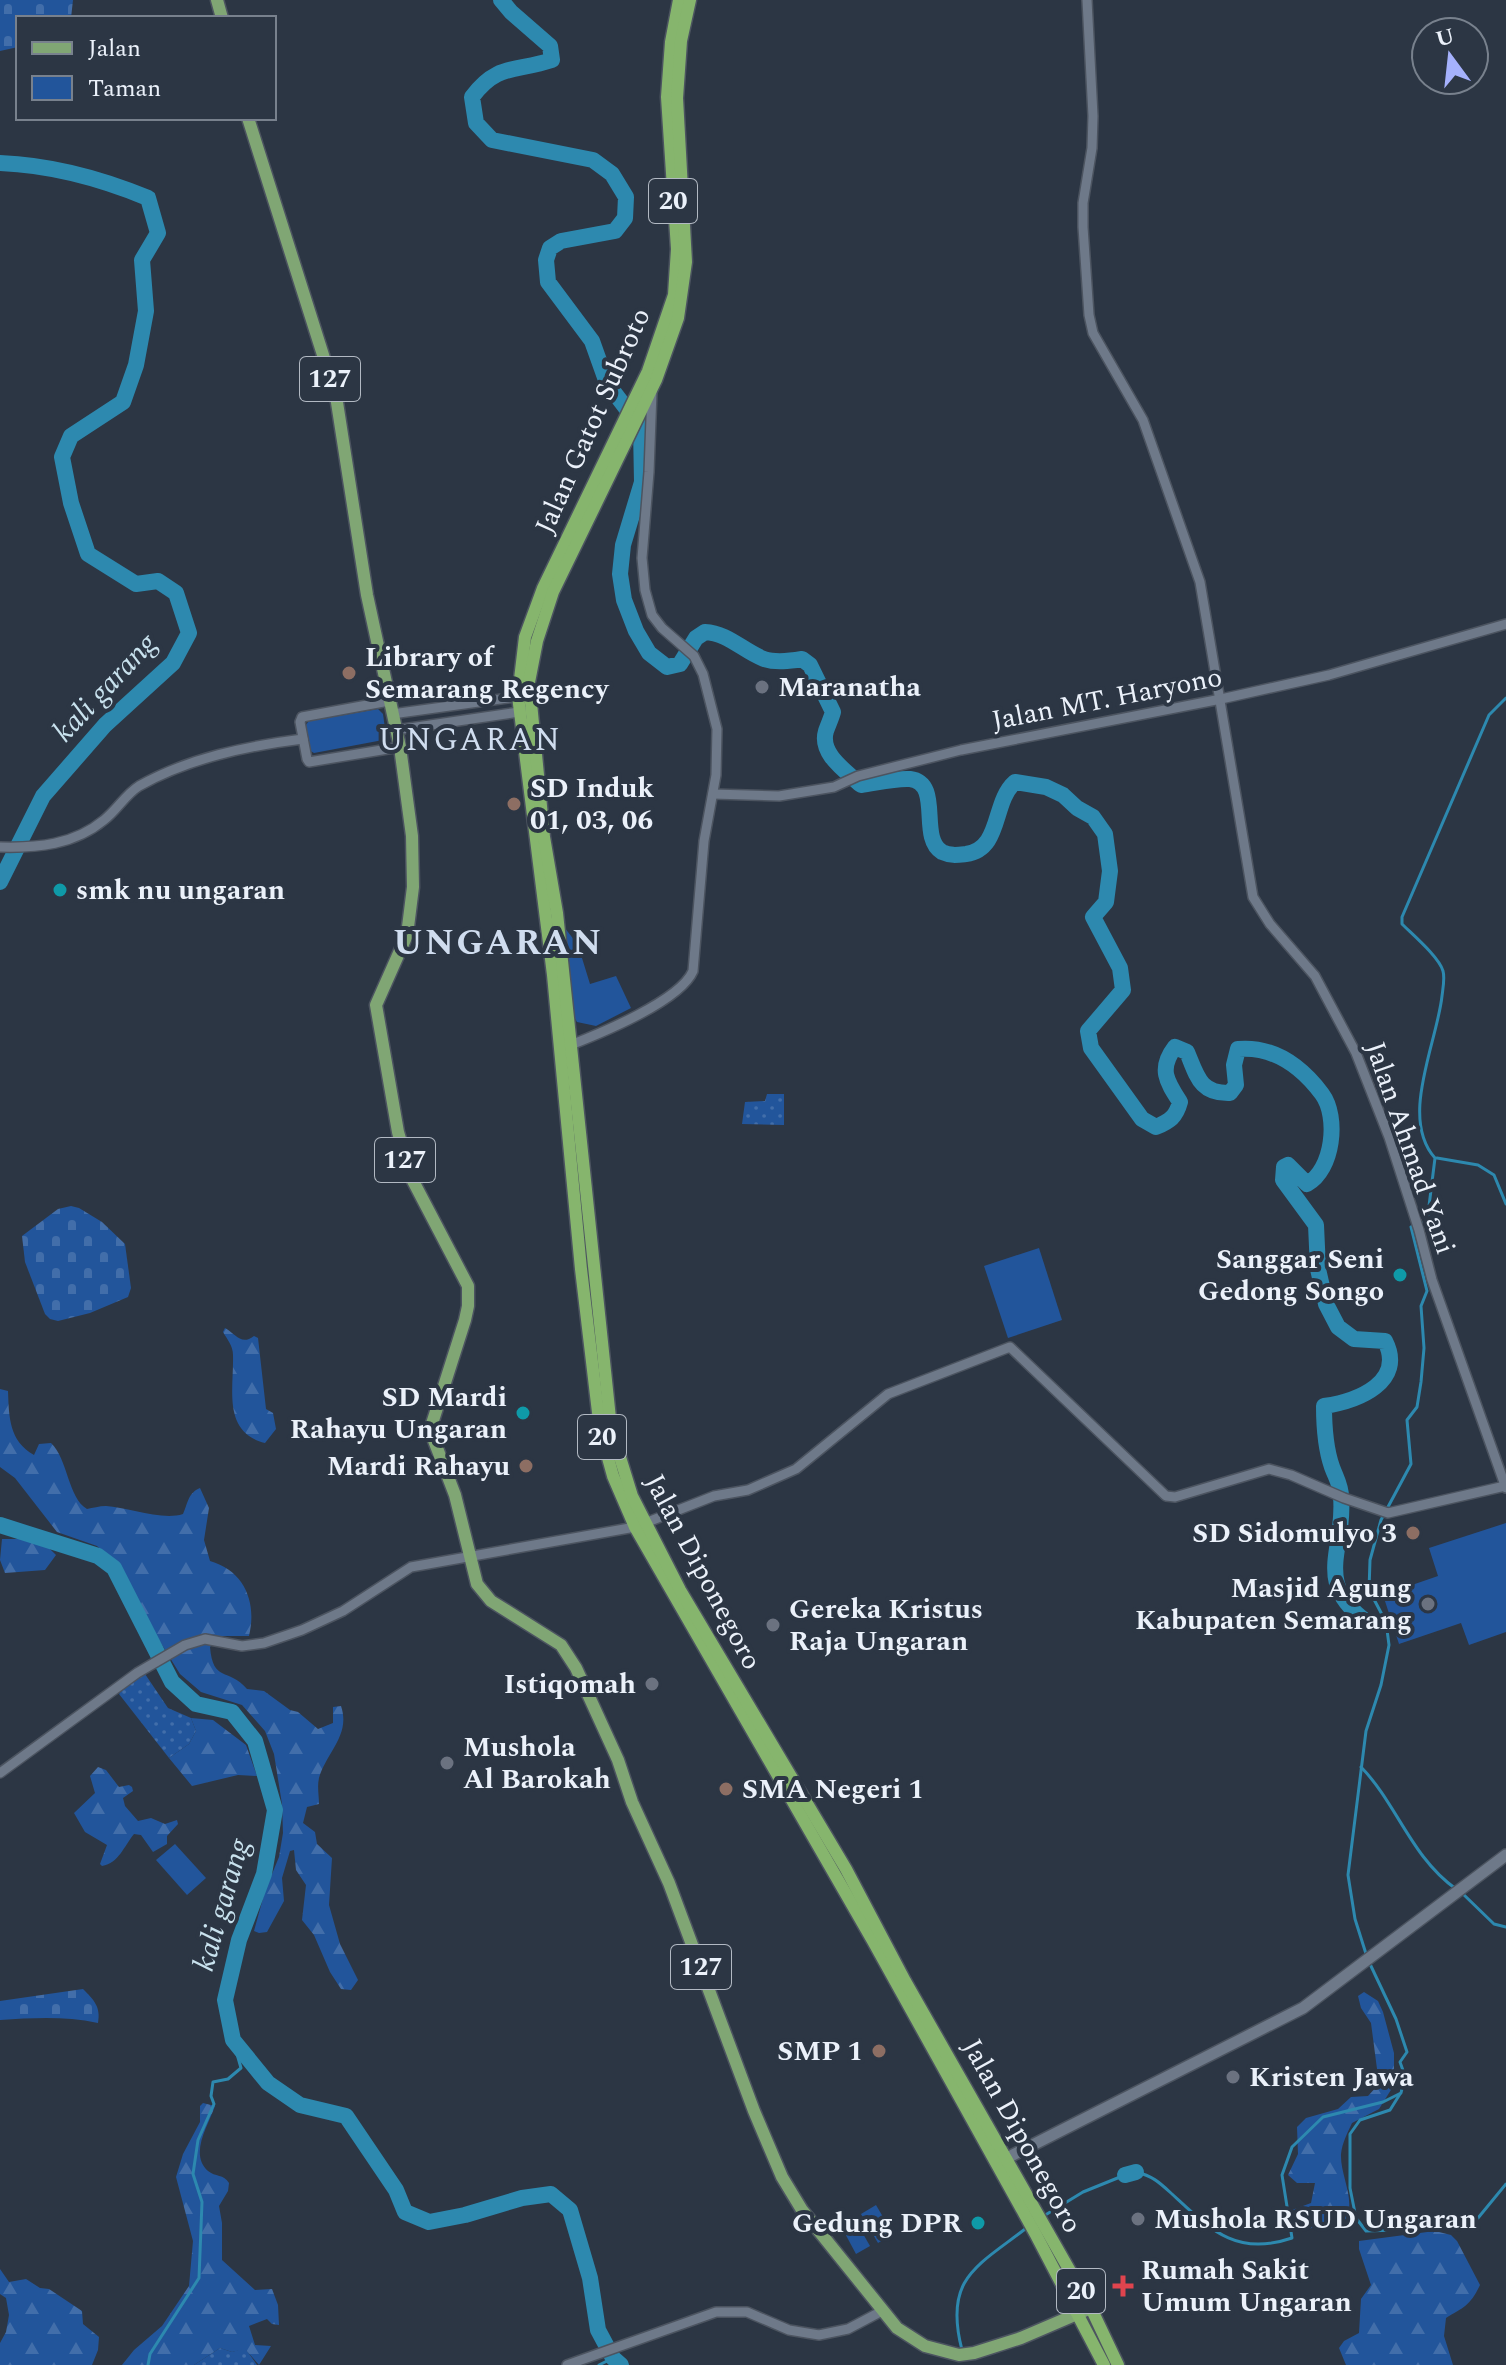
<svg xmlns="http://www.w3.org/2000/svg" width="1506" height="2365" font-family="Spectral,serif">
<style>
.grass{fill:url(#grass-dots)}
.forest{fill:url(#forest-firs)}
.cemetery{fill:url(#cemetery-stones)}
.green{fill:#22559b}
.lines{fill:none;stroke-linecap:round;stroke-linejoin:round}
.stream{stroke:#2d89af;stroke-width:3}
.river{stroke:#2d89af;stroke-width:16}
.tertiary-casing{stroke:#4c5460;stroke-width:12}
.secondary-casing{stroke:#4c5460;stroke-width:14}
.primary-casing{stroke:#4c5460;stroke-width:15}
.trunk-casing{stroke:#4c5460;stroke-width:15}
.tertiary{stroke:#6e7989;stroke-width:9}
.secondary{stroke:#6e7989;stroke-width:11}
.primary{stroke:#80a674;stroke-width:12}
.trunk{stroke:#86b56d;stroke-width:12}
.education-dot{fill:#8d6e63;stroke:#2c3644;stroke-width:3}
.worship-dot{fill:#6b7280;stroke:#2c3644;stroke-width:3}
.culture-dot{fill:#0f9aa8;stroke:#2c3644;stroke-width:3}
.health-dot{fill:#e0444e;stroke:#2c3644;stroke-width:3}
.labels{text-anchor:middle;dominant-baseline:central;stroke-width:8;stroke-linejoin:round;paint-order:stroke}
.shield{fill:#2c3644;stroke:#b2b9c3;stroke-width:2}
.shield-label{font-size:26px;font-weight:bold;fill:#ebf1fa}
.street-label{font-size:28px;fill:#ebf1fa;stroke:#2c3644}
.poi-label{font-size:28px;font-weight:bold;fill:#ebf1fa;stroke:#2c3644;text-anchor:start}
.water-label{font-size:30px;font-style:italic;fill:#c9e2ee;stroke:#2c3644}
.quarter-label{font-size:32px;letter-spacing:2px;fill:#d0ddef;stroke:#2c3644}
.district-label{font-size:36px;font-weight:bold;letter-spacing:2px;fill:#d0ddef;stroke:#2c3644}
</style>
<defs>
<pattern id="grass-dots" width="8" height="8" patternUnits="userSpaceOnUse" patternTransform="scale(2)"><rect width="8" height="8" fill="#22559b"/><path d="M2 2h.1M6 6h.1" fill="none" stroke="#426eaa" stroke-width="1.8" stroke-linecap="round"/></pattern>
<pattern id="forest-firs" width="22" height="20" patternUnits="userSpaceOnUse" patternTransform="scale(2)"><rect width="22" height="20" fill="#22559b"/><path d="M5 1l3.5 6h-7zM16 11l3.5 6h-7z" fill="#426eaa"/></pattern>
<pattern id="cemetery-stones" width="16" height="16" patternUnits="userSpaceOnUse" patternTransform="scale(2)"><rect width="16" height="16" fill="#22559b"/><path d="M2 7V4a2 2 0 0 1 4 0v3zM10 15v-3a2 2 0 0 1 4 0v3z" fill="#426eaa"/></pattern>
</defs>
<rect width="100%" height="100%" fill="#2c3644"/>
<g class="grass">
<path d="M767 1094H784V1125L742 1124 745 1102 765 1101Z"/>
<path d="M145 1674 168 1708 191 1718 196 1731 189 1744 169 1758 119 1694 128 1682Z"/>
<path d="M220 2348 232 2352 245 2348 257 2365H194Z"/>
</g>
<g class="forest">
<path d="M225 1328C236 1334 241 1346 254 1336L258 1338 266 1409 273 1413 276 1429 265 1443C222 1432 234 1389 233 1355 233 1346 227 1339 223 1332Z"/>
<path d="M0 1389 8 1391C9 1417 9 1441 34 1455L39 1444 51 1443C68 1459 68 1498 87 1509 93 1508 99 1506 106 1506 127 1507 162 1521 183 1514 188 1503 188 1493 200 1488L209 1508 204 1540 210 1561C245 1571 257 1603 249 1636H220L210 1647C213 1683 228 1667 247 1689L264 1691 290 1710 298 1712 318 1729 333 1723V1707L341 1706C351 1735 326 1753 319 1778 317 1786 319 1796 319 1804L307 1807 303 1823 315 1832 317 1844 332 1858 329 1905 340 1944 358 1980 351 1990 341 1989 330 1972 314 1935 302 1920 306 1885 296 1870 294 1850 290 1851 282 1878 284 1901 267 1932 259 1933 254 1931 265 1891 279 1857 283 1833 282 1804 274 1754 265 1731 242 1705 201 1692 180 1674 138 1606 122 1568 97 1546 57 1532 15 1478 0 1467Z"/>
<path d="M2 1539C23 1539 41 1537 56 1555L45 1570 5 1573 0 1560Z"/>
<path d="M191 1718 213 1720 246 1745 257 1776 238 1775 192 1786 169 1758 189 1744 196 1731Z"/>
<path d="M98 1767 106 1770 119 1787 129 1785 132 1787 133 1791 123 1798 125 1806 138 1821 151 1818 165 1824 177 1820 178 1824 167 1836V1844L153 1852 141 1835 134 1834C124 1846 119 1863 102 1866L100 1864 107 1845 85 1832 74 1813 95 1793 90 1776Z"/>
<path d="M1364 1992 1378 2001 1383 2012 1394 2053V2085L1379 2109 1352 2123C1348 2132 1342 2143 1341 2154 1340 2175 1356 2200 1346 2219L1304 2230 1294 2222 1292 2210 1311 2203 1315 2183H1297L1288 2175 1298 2154 1297 2127 1306 2118 1338 2109 1351 2097 1368 2096 1379 2084 1371 2023 1361 2008 1358 1996Z"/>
<path d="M203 2103 215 2106C208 2126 189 2154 208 2171 215 2177 224 2174 229 2183L228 2191 219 2206 222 2223V2260L255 2290 272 2289 278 2305 279 2325 272 2324 267 2319 249 2326 255 2345 271 2346 259 2365 245 2349 232 2352 220 2348 194 2365H122L134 2350 162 2326 189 2286 193 2241 176 2177 183 2154 200 2122V2106Z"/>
<path d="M1435 2231 1451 2235 1457 2241 1480 2285C1470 2306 1464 2307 1446 2318L1444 2336 1453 2365H1346L1339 2348 1344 2341 1359 2333 1361 2299 1371 2285 1359 2249V2241Z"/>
<path d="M0 2269 9 2282 26 2279 40 2288 49 2289 82 2311 83 2324 99 2337 98 2350 92 2365H0V2343L6 2332 9 2315 6 2298 0 2294Z"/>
</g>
<g class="cemetery">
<path d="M0 0H73L71 18H18V47L0 51Z"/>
<path d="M71 1206 79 1208 102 1222 125 1244 131 1288 128 1297 90 1313 58 1321 50 1319 45 1314 25 1262 22 1236 58 1209Z"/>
<path d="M83 1989C94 2000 101 2007 98 2023 65 2016 33 2018 0 2020V2001Z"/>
</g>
<g class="green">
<path d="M378 709 383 714 386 736 383 740 314 753 309 750 305 726 309 721Z"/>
<path d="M561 923 578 945 590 984 616 976 631 1008 596 1026 577 1022 573 1015Z"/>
<path d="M1039 1248 1062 1320 1008 1338 984 1266Z"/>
<path d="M1506 1523V1632L1469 1645 1461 1623 1399 1644 1383 1595 1438 1576 1429 1548Z"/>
<path d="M175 1844 206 1878 187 1895 156 1860Z"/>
<path d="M876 2205 893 2234 878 2243 861 2214Z"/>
<path d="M854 2218 870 2246 856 2254 841 2226Z"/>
</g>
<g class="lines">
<g class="stream">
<path d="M1437 1158 1478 1165 1494 1175 1506 1204"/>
<path d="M1367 1622H1386L1389 1645 1381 1685 1366 1731 1348 1875 1355 1919 1367 1957"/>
<path d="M1386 1622 1369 1590 1370 1560 1381 1520 1411 1464 1407 1420 1417 1407 1421 1382 1424 1348 1421 1306 1427 1291 1411 1227 1427 1222 1435 1158C1399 1118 1437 1043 1442 996 1443 988 1445 978 1443 971 1439 957 1413 935 1402 924V917L1489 715 1506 698"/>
<path d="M1361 1767C1397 1804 1411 1857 1456 1889"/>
<path d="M1463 1894 1494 1924 1506 1927"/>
<path d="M1400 2094 1390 2110 1360 2120 1350 2134V2188L1356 2218 1366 2231 1398 2230 1432 2221 1448 2227 1478 2218 1506 2184"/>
<path d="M1136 2172C1153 2176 1160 2183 1172 2194 1211 2230 1236 2257 1292 2238L1282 2175 1292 2147 1323 2117 1383 2102 1401 2093 1405 2076 1400 2062 1407 2052 1396 2019 1370 1964"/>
<path d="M1042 2217 1083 2192 1125 2175"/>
<path d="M962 2350C943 2277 978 2266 1029 2226"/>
<path d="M148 2365 150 2354 199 2278 202 2202 193 2174 198 2140 214 2104 211 2096 213 2082 228 2079 241 2068 233 2040"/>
<path d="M599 2365 613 2358"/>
</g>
<g class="river">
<path d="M501 0 511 12 550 46 552 60C516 72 497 63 472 97L476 123 492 140 593 160 612 174 626 197 625 218 615 231 561 241 550 248 546 260 548 282 592 341 607 383 641 428 642 482 623 545 620 574 624 600 636 631 649 653 667 667 680 664 696 638 705 632C728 633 743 651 764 659 776 663 790 661 802 659L810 665 833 712C831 719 828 725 826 731 819 754 846 771 861 785 876 783 895 778 910 779 943 783 918 838 942 852 951 856 957 855 966 854 1002 849 992 802 1015 782L1046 787 1063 795 1077 808 1093 817 1105 834 1110 871 1106 902 1093 917 1120 968 1123 990 1088 1031 1091 1048 1142 1119 1156 1127C1170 1121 1176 1117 1180 1102 1167 1082 1158 1069 1175 1047L1187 1052C1197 1076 1200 1094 1230 1093L1236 1085 1234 1065 1238 1049C1274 1046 1301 1066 1322 1094 1339 1117 1333 1170 1307 1184L1288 1165 1284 1167 1283 1180 1316 1225 1318 1269 1326 1304 1338 1327 1354 1339 1385 1341C1406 1382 1358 1401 1324 1406 1324 1427 1325 1447 1332 1467 1336 1478 1341 1485 1341 1497 1346 1549 1312 1582 1367 1622"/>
<path d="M0 163C50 165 102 179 148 198L158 233 142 260 146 311 136 365 123 402 71 436 62 457 71 503 88 554 136 584 158 581 176 593 189 633 173 663 105 725 43 796 0 882"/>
<path d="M0 1525 98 1556 114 1568 172 1682 196 1704 232 1712 255 1741 275 1810 264 1874 239 1940 225 2000 233 2040 268 2083 300 2105 346 2116 396 2190 405 2212 429 2222 465 2215 522 2198 551 2194 570 2210 590 2278 598 2330 613 2358 621 2365"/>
<path d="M1125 2175 1136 2172"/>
</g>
<defs>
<g id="tertiary">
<path d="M1087 0 1093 116 1092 148 1083 203V227L1089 315 1093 333 1143 420 1200 582 1253 897 1270 924 1315 976 1356 1053 1389 1137 1419 1230 1432 1280 1506 1488"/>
<path d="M389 701 302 717 300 722 307 759 309 762 400 747"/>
<path d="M392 714 523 696"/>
<path d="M396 730 526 711"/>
<path d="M713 794 779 796 834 787 858 776 961 750 1221 699 1329 675 1506 624"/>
<path d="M0 847C37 848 74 845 104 820 117 810 125 795 139 786 189 758 247 746 303 739"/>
<path d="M568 1046C599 1034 680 1001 693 971L704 841 716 775 717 729 703 674 694 656 662 628 652 615 645 590 642 558 649 472 652 391"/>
<path d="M0 1773 137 1673 185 1645 205 1639 242 1646 264 1643 302 1630 343 1611 411 1567 635 1527 714 1496 748 1490 796 1469 888 1394 1010 1347 1166 1496 1175 1497 1269 1469 1291 1475 1344 1498 1388 1513 1505 1486"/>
<path d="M567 2365 716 2312H747L789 2330 819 2335 848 2329 882 2311"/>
</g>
<path id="secondary" d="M1001 2161 1303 2008 1506 1855"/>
<g id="primary">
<path d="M217 0 222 18"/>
<path d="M248 118 336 396 367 595 400 747 412 836 413 887 407 935 376 1005 398 1132 411 1177 468 1286V1306L465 1320 430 1430 455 1495 477 1584 491 1601 561 1645 576 1668 618 1760 632 1802 669 1883 754 2111 782 2177 802 2210 897 2328 925 2346 959 2355 974 2353 1021 2338 1091 2308"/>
</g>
<g id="trunk">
<path d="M679 0 671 42 667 97 677 249 674 295 648 371 543 588 525 637 518 696 553 975 581 1269 600 1429 613 1476 635 1527 873 1941 1035 2233 1104 2365"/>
<path d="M690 0 681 41 677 98 686 262 678 318 656 380 553 592 537 641 529 682 544 837 557 913 611 1428 632 1496 680 1590 846 1869 905 1981 1091 2308 1118 2365"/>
</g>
</defs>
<use href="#tertiary" class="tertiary-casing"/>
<use href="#secondary" class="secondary-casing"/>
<use href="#primary" class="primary-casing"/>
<use href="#trunk" class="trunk-casing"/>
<use href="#tertiary" class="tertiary"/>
<use href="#secondary" class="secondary"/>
<use href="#primary" class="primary"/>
<use href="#trunk" class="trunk"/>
</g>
<g class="education-dot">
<circle cx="349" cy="673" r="8"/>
<circle cx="514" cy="804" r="8"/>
<circle cx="526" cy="1466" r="8"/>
<circle cx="1413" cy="1533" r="8"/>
<circle cx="726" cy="1789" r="8"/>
<circle cx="879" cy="2051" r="8"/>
</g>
<g class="worship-dot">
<circle cx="762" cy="687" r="8"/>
<circle cx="1428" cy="1604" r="8"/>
<circle cx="773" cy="1625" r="8"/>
<circle cx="652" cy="1684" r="8"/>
<circle cx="447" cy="1763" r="8"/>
<circle cx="1233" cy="2077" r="8"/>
<circle cx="1138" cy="2219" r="8"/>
</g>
<g class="culture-dot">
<circle cx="60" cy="890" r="8"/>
<circle cx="1400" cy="1275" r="8"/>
<circle cx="523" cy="1413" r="8"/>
<circle cx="978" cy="2223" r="8"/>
</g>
<path class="health-dot" d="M1119 2274h8v8h8v8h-8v8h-8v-8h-8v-8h8z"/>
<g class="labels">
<g class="shield">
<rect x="649" y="179" width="48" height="44" rx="6"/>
<rect x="300" y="357" width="60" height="44" rx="6"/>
<rect x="375" y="1138" width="60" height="44" rx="6"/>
<rect x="578" y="1415" width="48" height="44" rx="6"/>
<rect x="671" y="1945" width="60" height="44" rx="6"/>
<rect x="1057" y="2269" width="48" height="44" rx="6"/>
</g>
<g class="shield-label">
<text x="673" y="201">20</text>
<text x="330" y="379">127</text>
<text x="405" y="1160">127</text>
<text x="602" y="1437">20</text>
<text x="701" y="1967">127</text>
<text x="1081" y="2291">20</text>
</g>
<g class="street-label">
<text transform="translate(593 421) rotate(-66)">Jalan Gatot Subroto</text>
<text transform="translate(1107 699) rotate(-11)">Jalan MT. Haryono</text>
<text transform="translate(1410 1148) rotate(71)">Jalan Ahmad Yani</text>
<text transform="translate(703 1572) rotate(62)">Jalan Diponegoro</text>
<text transform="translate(1022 2136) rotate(61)">Jalan Diponegoro</text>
</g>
<g class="poi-label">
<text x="365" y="657">Library of<tspan x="365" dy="32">Semarang Regency</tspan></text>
<text x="778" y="687">Maranatha</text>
<text x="530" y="788">SD Induk<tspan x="530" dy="32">01, 03, 06</tspan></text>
<text x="76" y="890">smk nu ungaran</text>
<text x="1384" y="1259" text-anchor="end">Sanggar Seni<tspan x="1384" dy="32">Gedong Songo</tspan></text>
<text x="507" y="1397" text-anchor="end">SD Mardi<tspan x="507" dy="32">Rahayu Ungaran</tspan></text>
<text x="510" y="1466" text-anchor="end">Mardi Rahayu</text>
<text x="1397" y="1533" text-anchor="end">SD Sidomulyo 3</text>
<text x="1412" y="1588" text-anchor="end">Masjid Agung<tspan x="1412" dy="32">Kabupaten Semarang</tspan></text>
<text x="789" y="1609">Gereka Kristus<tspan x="789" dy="32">Raja Ungaran</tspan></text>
<text x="636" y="1684" text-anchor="end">Istiqomah</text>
<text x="463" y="1747">Mushola<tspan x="463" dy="32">Al Barokah</tspan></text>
<text x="742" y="1789">SMA Negeri 1</text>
<text x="863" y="2051" text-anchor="end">SMP 1</text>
<text x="1249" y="2077">Kristen Jawa</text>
<text x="1154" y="2219">Mushola RSUD Ungaran</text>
<text x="962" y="2223" text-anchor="end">Gedung DPR</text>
<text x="1141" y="2270">Rumah Sakit<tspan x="1141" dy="32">Umum Ungaran</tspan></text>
</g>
<g class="water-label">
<text transform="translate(105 688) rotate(-47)">kali garang</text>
<text transform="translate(222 1905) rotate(-74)">kali garang</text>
</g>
<g class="quarter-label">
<text x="470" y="740">UNGARAN</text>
</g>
<g class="district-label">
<text x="498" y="943">UNGARAN</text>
</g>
</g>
<rect x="16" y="16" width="260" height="104" fill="#2c3644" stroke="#78818d" stroke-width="2"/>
<rect x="32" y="42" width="40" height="12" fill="#80a674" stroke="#78818d" stroke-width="2"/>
<text x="88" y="56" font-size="24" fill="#ebf1fa">Jalan</text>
<rect x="32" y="76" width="40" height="24" fill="#22559b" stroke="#78818d" stroke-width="2"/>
<text x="88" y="96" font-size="24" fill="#ebf1fa">Taman</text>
<g transform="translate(1450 56) rotate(345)"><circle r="38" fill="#2c3644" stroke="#78818d" stroke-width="2"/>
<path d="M0-6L14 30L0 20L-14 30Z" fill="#a5b1fc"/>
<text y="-12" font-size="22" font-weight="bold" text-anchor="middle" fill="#ebf1fa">U</text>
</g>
</svg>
